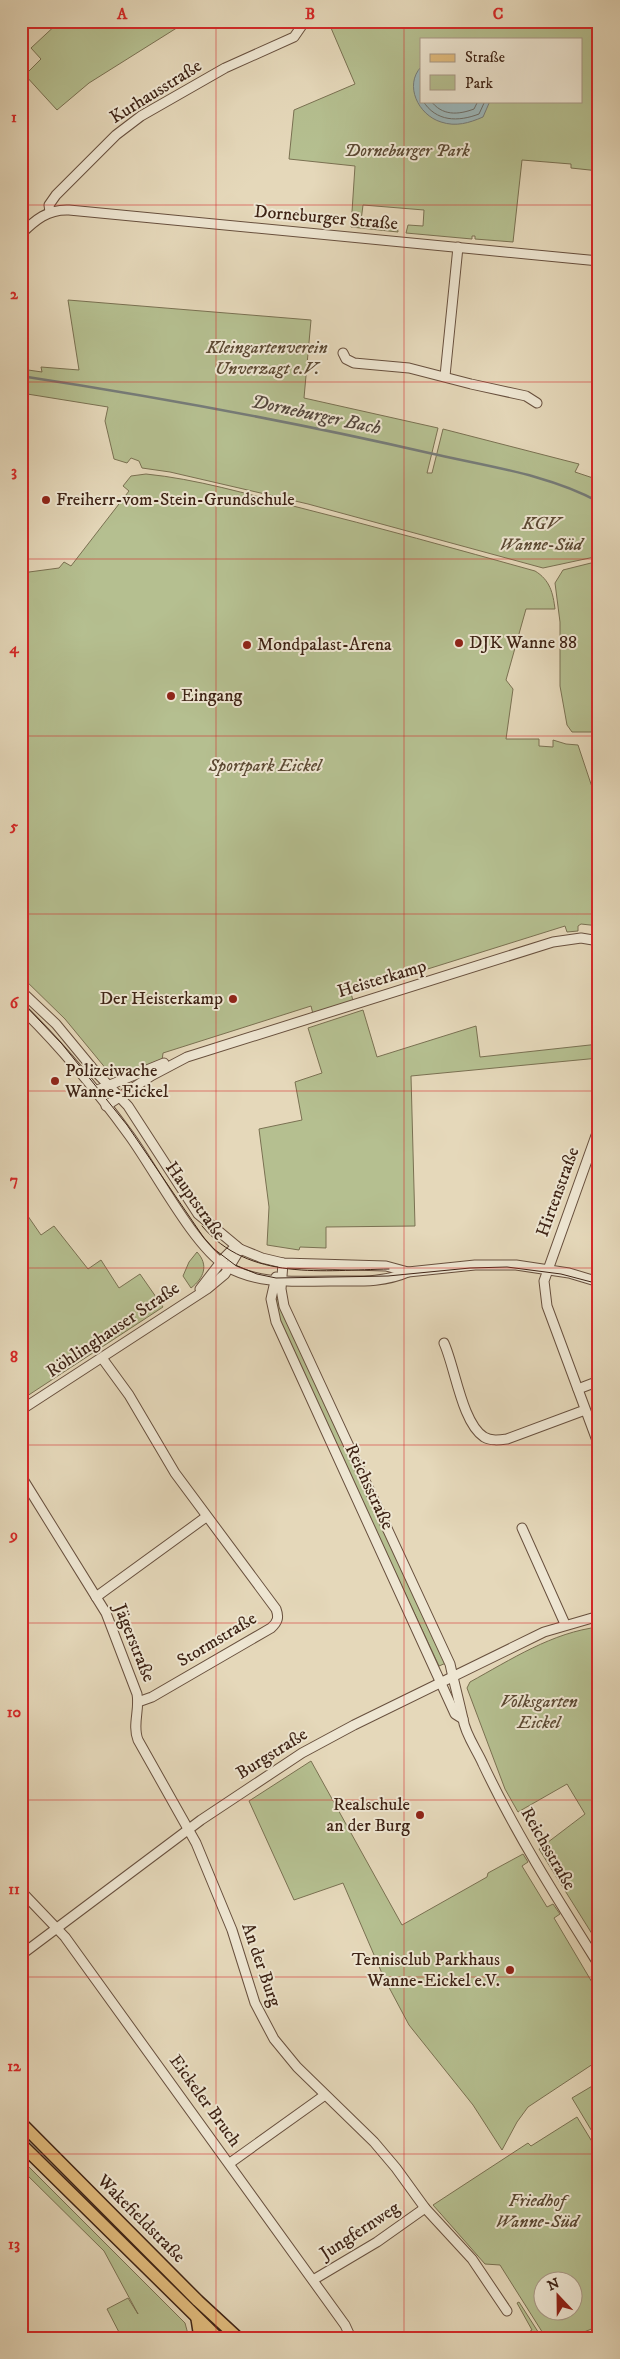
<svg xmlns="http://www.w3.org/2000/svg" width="620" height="2359" font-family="'IM FELL DW Pica',serif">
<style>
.green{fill:#b5bf90;stroke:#7a7152;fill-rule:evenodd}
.water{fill:#9bb7bb;stroke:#767c79}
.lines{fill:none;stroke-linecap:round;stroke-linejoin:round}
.shore{stroke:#6c6d68;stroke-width:1}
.stream{stroke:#767c79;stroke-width:2.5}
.minor-casing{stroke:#68503e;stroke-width:11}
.major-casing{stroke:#3e2315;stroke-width:14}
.minor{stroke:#eee6d2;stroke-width:9}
.major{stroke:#e2bc7d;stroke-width:11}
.tram{stroke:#3e2315;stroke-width:1}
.grid{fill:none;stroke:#d62828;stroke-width:1;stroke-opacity:0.55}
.poi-dot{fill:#8f2418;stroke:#eee6d2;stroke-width:2}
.labels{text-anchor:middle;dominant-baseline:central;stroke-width:4;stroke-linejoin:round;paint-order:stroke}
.street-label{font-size:18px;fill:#3e2315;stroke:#eee6d2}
.park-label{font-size:18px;font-style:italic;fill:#5c4a34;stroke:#eee6d2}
.poi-label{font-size:18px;fill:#3e2315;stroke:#eee6d2;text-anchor:start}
.water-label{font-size:19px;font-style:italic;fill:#55483e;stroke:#eee6d2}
.neatline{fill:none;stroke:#d62828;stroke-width:2}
.grid-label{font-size:16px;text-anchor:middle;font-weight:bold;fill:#d62828}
</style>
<rect width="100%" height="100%" fill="#e5d8ba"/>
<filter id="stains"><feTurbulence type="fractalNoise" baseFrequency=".004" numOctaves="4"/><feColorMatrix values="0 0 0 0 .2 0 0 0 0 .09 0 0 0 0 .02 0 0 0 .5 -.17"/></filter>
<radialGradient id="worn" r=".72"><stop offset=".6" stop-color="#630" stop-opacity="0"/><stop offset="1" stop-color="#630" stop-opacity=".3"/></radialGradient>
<g class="green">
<path d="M60 21H182L183 24 89 83 57 110 25 75 41 59 31 48Z"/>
<path d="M328 21H599V171L571 168V164L522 160 513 242 475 239V236H472V239L406 233 408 225 423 226 424 210 363 205 361 221 397 224 398 232 351 227 355 166 289 159 294 110 355 84ZM421 39H581V101H421Z"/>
<path d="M68 300 311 320 304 398 438 428 427 473H432L443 429 579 464 575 472 599 480V556L543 568 308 504 170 472 142 468 139 461 131 458 127 463 114 459 105 421 108 407 21 393V369L42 372 41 367 79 370Z"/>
<path d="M146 474C196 479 248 494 297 507 377 527 456 549 535 571 550 580 553 593 555 609H526L506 680 513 689 506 739H539V746L553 747V740L566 744 578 745 599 808V926L581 924 578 926V931L567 932 565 926 351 993 353 1001 313 1014 311 1006 163 1053 162 1061 117 1077 112 1068 107 1070 65 1019 21 976V582L29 572 59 568 64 562 71 566 129 491 123 486 131 476Z"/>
<path d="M599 561V566L593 567 592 732H572L567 725 560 686V622L555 583 563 570Z"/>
<path d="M363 1010 377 1057 476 1026 480 1057 599 1044V1058L411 1076 415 1226 326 1227V1248L300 1247 299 1250 267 1245 269 1207 259 1129 302 1120 295 1082 322 1073 308 1028Z"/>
<path d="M21 1206 41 1235 54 1226 88 1269 101 1260 119 1288 140 1274 163 1307 21 1400Z"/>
<path d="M197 1252C209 1265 204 1278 191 1288L183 1276 189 1262Z"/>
<path d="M275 1299H277L280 1302 446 1663 439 1666 278 1321Z"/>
<path d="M599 1627V1945L539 1849 585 1814 567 1784 518 1812 505 1789 467 1688 470 1682C510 1660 553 1632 599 1627Z"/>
<path d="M311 1761 402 1925 487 1877 488 1873 523 1854 528 1862 522 1866 547 1907 553 1904 560 1914 554 1918 599 1994V2060L528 2107 517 2122 502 2150 473 2105 409 2025 384 1978 343 1883 294 1900 249 1801Z"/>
<path d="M599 2082V2143L572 2098Z"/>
<path d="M577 2117 599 2153V2326L569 2338H546L500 2265 485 2264 433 2205 528 2143 531 2146ZM542 2282H572V2312H542Z"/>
<path d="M21 2159 185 2323 189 2338H122L107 2309 128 2298 138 2314 104 2251 21 2169Z"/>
<path d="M519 2302 542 2338H519L532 2330 517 2303Z"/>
</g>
<path class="water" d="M421 67V101H490L483 117C469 123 456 127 441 122 418 115 404 85 421 67Z"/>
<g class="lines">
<g class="shore">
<path d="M423 101C436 122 458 122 479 114L485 101"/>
<path d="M431 101C442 116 458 115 474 109L478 101"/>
</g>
<path class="stream" d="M21 376C158 397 294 422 429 453 485 466 548 474 599 502"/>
<defs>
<g id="minor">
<path d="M50 212 49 205 56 195 116 135 141 116 225 68 294 37 305 21"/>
<path d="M21 234C35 220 48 209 69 210L599 261"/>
<path d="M343 353 346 359 354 363 409 368 471 384 526 396 537 403"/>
<path d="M445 376 458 247"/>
<path d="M21 569 23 567"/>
<path d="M21 991 56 1024 94 1070 128 1106 198 1214 240 1249 262 1258 283 1263 386 1266 408 1272 475 1265H516L569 1273 599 1282"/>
<path d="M21 1008C61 1047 97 1091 129 1135 154 1169 193 1245 226 1266 258 1285 294 1281 330 1281 357 1281 384 1283 408 1272"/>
<path d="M95 1091 164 1063"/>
<path d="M106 1106 151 1076 187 1057 553 942 581 938 599 941"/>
<path d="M599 1127 544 1281 547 1306 599 1446"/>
<path d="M283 1263 281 1289 284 1306 450 1664C454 1682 459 1701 463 1719 465 1734 477 1750 483 1764 516 1834 558 1900 599 1965"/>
<path d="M276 1277 271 1299 276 1322 455 1714 463 1719"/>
<path d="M200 1289 224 1258 236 1246"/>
<path d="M444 1343C455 1367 462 1423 484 1437 491 1441 499 1440 507 1439L585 1410"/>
<path d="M102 1358 129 1395 175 1473 276 1609C279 1617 278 1622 271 1628L152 1697 138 1702"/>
<path d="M578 1389 599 1381"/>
<path d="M21 1410 207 1289 225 1274 240 1249"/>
<path d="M21 1476 106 1613 137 1694C140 1710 132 1725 138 1740L196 1843 232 1930 255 2003 274 2039 297 2067 374 2142 396 2168 425 2208 472 2259 507 2311"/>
<path d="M522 1528 565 1624"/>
<path d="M96 1597 206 1517"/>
<path d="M21 1891 65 1937 345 2325 351 2338"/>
<path d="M21 1955 201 1820 302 1753 354 1725 544 1632 599 1616"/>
<path d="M230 2163 325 2095"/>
<path d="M313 2280 377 2242 425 2208"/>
</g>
<g id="major">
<path d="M21 2123 198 2301 238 2338"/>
<path d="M21 2144 218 2338"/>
<path d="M197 2319 200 2338"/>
</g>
</defs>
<use href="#minor" class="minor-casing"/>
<use href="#major" class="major-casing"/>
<use href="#minor" class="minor"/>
<use href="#major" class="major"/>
<g class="tram">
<path d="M21 1001 62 1044 127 1125 204 1238 214 1249 235 1265 257 1274 276 1278 388 1276 470 1268 507 1267 561 1274 599 1284"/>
<path d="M202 1226C249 1282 324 1270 389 1269"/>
</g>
</g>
<path class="grid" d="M216 21V2338M404 21V2338M21 205H599M21 382H599M21 559H599M21 736H599M21 914H599M21 1091H599M21 1268H599M21 1445H599M21 1623H599M21 1800H599M21 1977H599M21 2154H599"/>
<g class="poi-dot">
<circle cx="46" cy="500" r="5"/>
<circle cx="459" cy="643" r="5"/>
<circle cx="247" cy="645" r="5"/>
<circle cx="171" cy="696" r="5"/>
<circle cx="233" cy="999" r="5"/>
<circle cx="55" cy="1081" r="5"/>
<circle cx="420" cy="1815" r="5"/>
<circle cx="510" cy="1970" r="5"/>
</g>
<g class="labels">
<g class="street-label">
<text transform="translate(156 92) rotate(-32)">Kurhausstraße</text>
<text transform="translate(326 218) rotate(5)">Dorneburger Straße</text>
<text transform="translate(382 979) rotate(-17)">Heisterkamp</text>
<text transform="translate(558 1192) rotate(-70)">Hirtenstraße</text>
<text transform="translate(195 1201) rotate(55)">Hauptstraße</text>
<text transform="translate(113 1330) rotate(-34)">Röhlinghauser Straße</text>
<text transform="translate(369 1487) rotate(65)">Reichsstraße</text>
<text transform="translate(217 1640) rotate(-31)">Stormstraße</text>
<text transform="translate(134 1643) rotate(68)">Jägerstraße</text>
<text transform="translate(272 1754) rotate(-32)">Burgstraße</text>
<text transform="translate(548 1849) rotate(60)">Reichsstraße</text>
<text transform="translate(261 1965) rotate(71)">An der Burg</text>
<text transform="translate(205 2101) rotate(54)">Eickeler Bruch</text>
<text transform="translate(141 2219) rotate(45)">Wakefieldstraße</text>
<text transform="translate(360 2231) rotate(-33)">Jungfernweg</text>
</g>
<g class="park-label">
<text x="407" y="151">Dorneburger Park</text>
<text x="267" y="348">Kleingartenverein<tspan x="267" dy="21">Unverzagt e.V.</tspan></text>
<text x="541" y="524">KGV<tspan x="541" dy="21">Wanne-Süd</tspan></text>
<text x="265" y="766">Sportpark Eickel</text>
<text x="539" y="1702">Volksgarten<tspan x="539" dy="21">Eickel</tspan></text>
<text x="537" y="2201">Friedhof<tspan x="537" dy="21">Wanne-Süd</tspan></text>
</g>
<g class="poi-label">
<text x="56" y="500">Freiherr-vom-Stein-Grundschule</text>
<text x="469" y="643">DJK Wanne 88</text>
<text x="257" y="645">Mondpalast-Arena</text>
<text x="181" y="696">Eingang</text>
<text x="223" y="999" text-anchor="end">Der Heisterkamp</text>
<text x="65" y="1071">Polizeiwache<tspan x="65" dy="21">Wanne-Eickel</tspan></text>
<text x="410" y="1805" text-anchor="end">Realschule<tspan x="410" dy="21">an der Burg</tspan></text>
<text x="500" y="1960" text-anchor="end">Tennisclub Parkhaus<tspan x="500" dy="21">Wanne-Eickel e.V.</tspan></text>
</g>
<g class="water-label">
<text transform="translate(316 415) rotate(12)">Dorneburger Bach</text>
</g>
</g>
<rect width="620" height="2359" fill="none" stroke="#e5d8ba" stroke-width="55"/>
<rect x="420" y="38" width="162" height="65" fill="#eee6d2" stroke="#a89886"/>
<rect x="430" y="54" width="25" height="8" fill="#e2bc7d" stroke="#a89886"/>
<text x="465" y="62" font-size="15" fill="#3e2315">Straße</text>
<rect x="430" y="75" width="25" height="15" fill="#b5bf90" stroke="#a89886"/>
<text x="465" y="88" font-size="15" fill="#3e2315">Park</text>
<g transform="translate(558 2296) rotate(338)"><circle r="24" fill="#eee6d2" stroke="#a89886"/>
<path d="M0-4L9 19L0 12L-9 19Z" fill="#8f2418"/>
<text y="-8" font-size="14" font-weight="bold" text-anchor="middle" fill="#3e2315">N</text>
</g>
<rect x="28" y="28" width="564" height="2304" class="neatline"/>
<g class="grid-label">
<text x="122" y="19">A</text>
<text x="310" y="19">B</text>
<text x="498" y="19">C</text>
<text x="14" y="122">1</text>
<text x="14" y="299">2</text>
<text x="14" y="476">3</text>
<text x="14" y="653">4</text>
<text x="14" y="831">5</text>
<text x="14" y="1008">6</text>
<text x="14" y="1185">7</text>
<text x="14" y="1362">8</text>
<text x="14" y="1540">9</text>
<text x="14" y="1717">10</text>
<text x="14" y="1894">11</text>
<text x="14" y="2071">12</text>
<text x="14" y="2249">13</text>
</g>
<rect width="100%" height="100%" filter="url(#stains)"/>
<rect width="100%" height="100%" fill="url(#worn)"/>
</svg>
